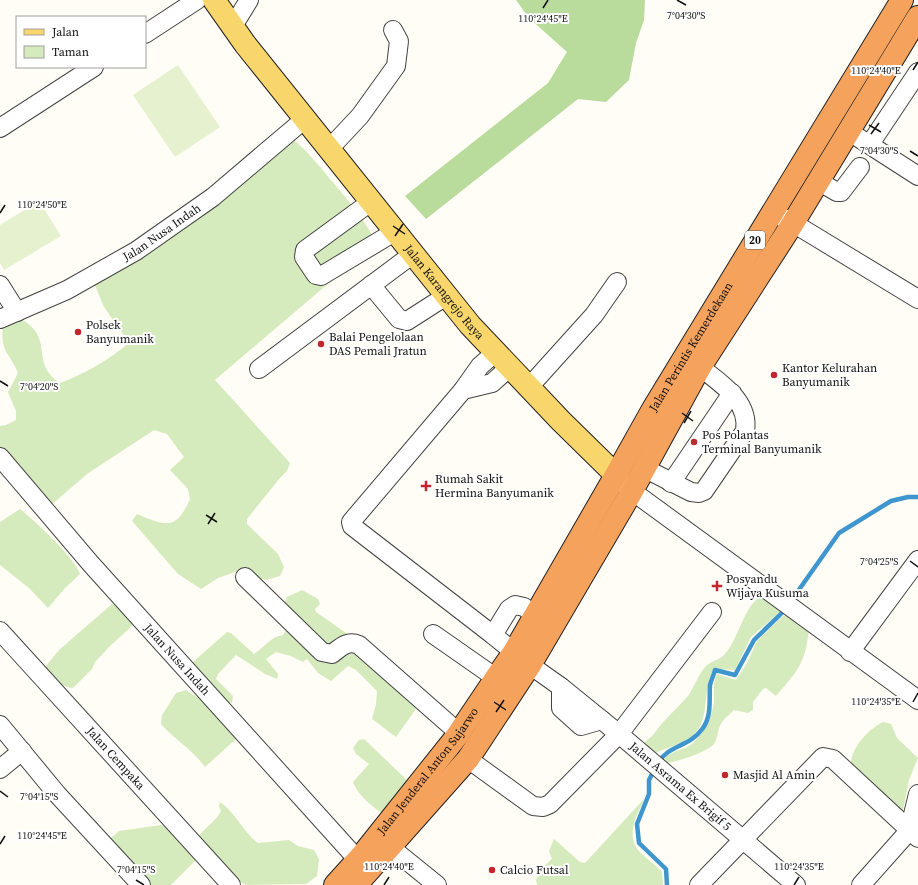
<svg xmlns="http://www.w3.org/2000/svg" width="918" height="885" font-family="'Source Serif 4',serif">
<style>
.green{fill:#d5ebbd}
.forest{fill:#b9dc9c}
.pitch{fill:#e6f2cf}
.lines{fill:none;stroke-linecap:round;stroke-linejoin:round}
.stream{stroke:#3f96cf;stroke-width:4.5}
.minor-casing{stroke:#444;stroke-width:20}
.major-casing{stroke:#222;stroke-width:24}
.highway-casing{stroke:#222;stroke-width:24}
.minor{stroke:#fff;stroke-width:18}
.major{stroke:#f9d66b;stroke-width:22}
.highway{stroke:#f5a25d;stroke-width:22}
.ticks{fill:none;stroke:#111;stroke-width:1.5}
.poi-dot{fill:#c4262e;stroke:#fff;stroke-width:1.5}
.labels{text-anchor:middle;dominant-baseline:central;stroke-width:4;stroke-linejoin:round;paint-order:stroke}
.shield{fill:#fff;stroke:#585858;stroke-width:1}
.shield-label{font-size:11px;font-weight:bold;fill:#111}
.street-label{font-size:12px;fill:#111;stroke:#fff}
.poi-label{font-size:12px;fill:#111;stroke:#fff;text-anchor:start}
.ticks-label{font-size:10px;text-anchor:middle;fill:#111;stroke:#fff;stroke-width:4;stroke-linejoin:round;paint-order:stroke}
</style>
<rect width="100%" height="100%" fill="#fffdf5"/>
<g class="green">
<path d="M295 141C305 149 312 158 321 168 340 192 363 214 376 243L215 380 290 463 287 471 279 479 247 519V524L278 554 284 567 280 576 266 580 235 572 218 578 201 589 178 574 132 521 137 514C166 526 176 531 190 499L188 489 170 470 184 457 167 434 154 430 87 474 49 507 0 456V426L6 425 16 420V411L8 392 18 373C9 351 0 353 3 325L23 320C55 340 29 363 60 383 86 373 107 361 129 343L104 307 94 283 282 147Z"/>
<path d="M20 509C33 519 76 559 80 574L65 588 48 608 29 588 0 565V522Z"/>
<path d="M302 590 318 599 320 604 315 609 316 612 352 637 418 706 396 737 372 719 376 704 377 691 356 670 348 666 331 681 318 673 307 659 303 662 291 656 276 652 266 659 278 674 277 679 265 674 236 655 218 674 216 679 233 696 232 703 224 701 181 655 193 662 227 632 231 633 254 654C265 647 270 637 283 635L288 627 284 603 287 597Z"/>
<path d="M762 596 782 610 751 637 735 670 714 669C701 689 712 723 690 738 679 745 665 748 653 754L644 746 645 742C647 739 652 737 654 734 662 721 677 709 688 696 695 686 698 674 707 665 712 661 718 660 723 656 739 641 743 605 762 596Z"/>
<path d="M112 604C123 609 130 614 132 626L110 646 95 662 92 669 73 688C62 687 47 678 45 667L59 650Z"/>
<path d="M791 614 809 628C806 662 798 671 776 696L766 688 763 689 753 702V710L748 713 734 710C729 715 723 719 720 726 717 732 718 738 714 744 709 751 675 763 666 763L664 759C673 749 684 751 693 743 705 731 714 715 714 698 714 689 713 683 717 674L736 680 747 663 757 641 783 616Z"/>
<path d="M186 690C205 701 227 719 236 739L205 767C193 750 175 740 161 724L162 715 176 693Z"/>
<path d="M883 722 891 724 897 738 918 758 909 780 903 810 889 804 851 768C849 750 867 730 883 722Z"/>
<path d="M364 739 408 781 382 813C372 807 357 794 353 782L369 764 356 754 353 748 359 740Z"/>
<path d="M644 799C642 807 637 812 635 820 626 850 644 853 662 872L663 885H537L536 880 542 868 552 859 549 851 554 839 580 862 585 863Z"/>
<path d="M220 802C236 813 243 832 258 843L289 840 298 846 314 850 319 859 317 876 306 884 246 885 238 881 197 839C203 828 216 822 221 811L219 806Z"/>
<path d="M161 825 171 828 196 852 195 861 171 885H146L110 839 119 831Z"/>
</g>
<path class="forest" d="M516 0H645L644 20 636 43 629 80 606 102 578 99 426 219 405 196 548 83 567 52 529 18Z"/>
<g class="pitch">
<path d="M178 65 220 127 175 157 133 95Z"/>
<path d="M39 201 61 236 4 270 0 263V225Z"/>
</g>
<g class="lines">
<g class="stream">
<path d="M791 601 839 533 891 501 908 497H918"/>
<path d="M658 763C669 744 689 748 703 728 712 715 709 699 710 685 711 680 714 675 715 670L735 675 754 640 786 609"/>
<path d="M654 770 649 780V794L637 824 639 843 666 869 667 885"/>
</g>
<defs>
<g id="minor">
<path d="M233 26 249 0"/>
<path d="M145 34 197 0"/>
<path d="M0 128 94 67"/>
<path d="M848 131 918 176"/>
<path d="M870 144 918 72"/>
<path d="M330 148 360 116 396 66 399 41 393 30"/>
<path d="M818 181 837 192H841L860 167"/>
<path d="M372 201 305 250 304 257 316 275 321 276 396 231"/>
<path d="M772 212 793 223 918 299"/>
<path d="M0 285 17 312"/>
<path d="M371 285 399 319 407 321 446 296"/>
<path id="s1" d="M0 319 67 290 136 251 213 197 306 118"/>
<path id="s2" d="M496 352 480 366 463 390 351 522 352 526 493 635 530 665 561 687 619 734 796 885"/>
<path d="M259 369 413 254"/>
<path d="M529 387 594 315 617 282"/>
<path d="M463 390 492 383 510 367"/>
<path id="s3" d="M0 457 91 564 358 860"/>
<path d="M644 468 691 492 699 493 704 491 745 431C750 401 720 383 700 367"/>
<path d="M622 482 632 491 918 700"/>
<path d="M671 483 732 393"/>
<path d="M245 577 322 652 332 654C341 647 347 640 359 645L459 733"/>
<path id="s4" d="M0 631 231 885"/>
<path d="M433 634 496 678"/>
<path d="M493 635 509 609 515 605 524 607 535 615"/>
<path d="M850 652 918 560"/>
<path d="M561 687V708L581 726 602 720"/>
<path d="M0 725 57 794 141 885"/>
<path d="M468 759 533 806 543 807 550 804 619 734 712 612"/>
<path d="M0 769 22 751"/>
<path d="M390 847 437 885"/>
<path d="M699 885 823 757 833 759 918 838"/>
<path d="M861 885 909 831 918 794"/>
</g>
<g id="major">
<path id="s5" d="M214 0 245 44 470 325 561 421 616 475"/>
</g>
<g id="highway">
<path id="s6" d="M335 885 363 854 457 736 496 678 514 652 616 475 653 409 902 0"/>
<path d="M356 885 468 759 530 665 632 491 700 367 793 223 918 17"/>
</g>
</defs>
<use href="#minor" class="minor-casing"/>
<use href="#major" class="major-casing"/>
<use href="#highway" class="highway-casing"/>
<use href="#minor" class="minor"/>
<use href="#major" class="major"/>
<use href="#highway" class="highway"/>
</g>
<path class="ticks" d="M677 0 686 5M543 8 548 0M913 70 918 62M869 125 881 132M871 134 879 123M910 151 918 156M0 213 5 205M393 226 405 234M395 236 403 224M0 381 8 386M682 413 693 421M684 423 691 411M206 515 217 522M208 524 215 513M910 561 918 567M494 702 506 710M913 702 918 693M496 712 504 700M0 791 8 797M0 844 5 836M136 880 144 885M384 885 389 877M794 885 799 877"/>
<g class="poi-dot">
<circle cx="78" cy="332" r="4"/>
<circle cx="321" cy="344" r="4"/>
<circle cx="774" cy="375" r="4"/>
<circle cx="694" cy="442" r="4"/>
<path d="M424 480h4v4h4v4h-4v4h-4v-4h-4v-4h4z"/>
<path d="M715 580h4v4h4v4h-4v4h-4v-4h-4v-4h4z"/>
<circle cx="725" cy="775" r="4"/>
<circle cx="492" cy="870" r="4"/>
</g>
<g class="labels">
<rect class="shield" x="745" y="231" width="20" height="18" rx="3"/>
<g class="shield-label">
<text x="755" y="240">20</text>
</g>
<g class="street-label">
<text stroke="none"><textPath href="#s1" startOffset="184">Jalan Nusa Indah</textPath></text>
<text stroke="none"><textPath href="#s5" startOffset="372">Jalan Karangrejo Raya</textPath></text>
<text stroke="none"><textPath href="#s6" startOffset="647">Jalan Perintis Kemerdekaan</textPath></text>
<text stroke="none"><textPath href="#s3" startOffset="269">Jalan Nusa Indah</textPath></text>
<text stroke="none"><textPath href="#s4" startOffset="172">Jalan Cempaka</textPath></text>
<text stroke="none"><textPath href="#s6" startOffset="147">Jalan Jenderal Anton Sujarwo</textPath></text>
<text stroke="none"><textPath href="#s2" startOffset="647">Jalan Asrama Ex Brigif 5</textPath></text>
</g>
<g class="poi-label">
<text x="86" y="325">Polsek<tspan x="86" dy="14">Banyumanik</tspan></text>
<text x="329" y="337">Balai Pengelolaan<tspan x="329" dy="14">DAS Pemali Jratun</tspan></text>
<text x="782" y="368">Kantor Kelurahan<tspan x="782" dy="14">Banyumanik</tspan></text>
<text x="702" y="435">Pos Polantas<tspan x="702" dy="14">Terminal Banyumanik</tspan></text>
<text x="435" y="479">Rumah Sakit<tspan x="435" dy="14">Hermina Banyumanik</tspan></text>
<text x="726" y="579">Posyandu<tspan x="726" dy="14">Wijaya Kusuma</tspan></text>
<text x="733" y="775">Masjid Al Amin</text>
<text x="500" y="870">Calcio Futsal</text>
</g>
</g>
<g class="ticks-label">
<text x="686" y="19">7°04'30"S</text>
<text x="543" y="22">110°24'45"E</text>
<text x="876" y="74">110°24'40"E</text>
<text x="879" y="154">7°04'30"S</text>
<text x="42" y="208">110°24'50"E</text>
<text x="39" y="390">7°04'20"S</text>
<text x="879" y="565">7°04'25"S</text>
<text x="876" y="705">110°24'35"E</text>
<text x="39" y="800">7°04'15"S</text>
<text x="42" y="839">110°24'45"E</text>
<text x="389" y="870">110°24'40"E</text>
<text x="799" y="870">110°24'35"E</text>
<text x="136" y="873">7°04'15"S</text>
</g>
<rect x="16" y="16" width="130" height="52" fill="#ffffff" stroke="#a0a0a0"/>
<rect x="24" y="29" width="20" height="6" fill="#f9d66b" stroke="#a0a0a0"/>
<text x="52" y="36" font-size="12" fill="#111111">Jalan</text>
<rect x="24" y="46" width="20" height="12" fill="#d5ebbd" stroke="#a0a0a0"/>
<text x="52" y="56" font-size="12" fill="#111111">Taman</text>
</svg>
